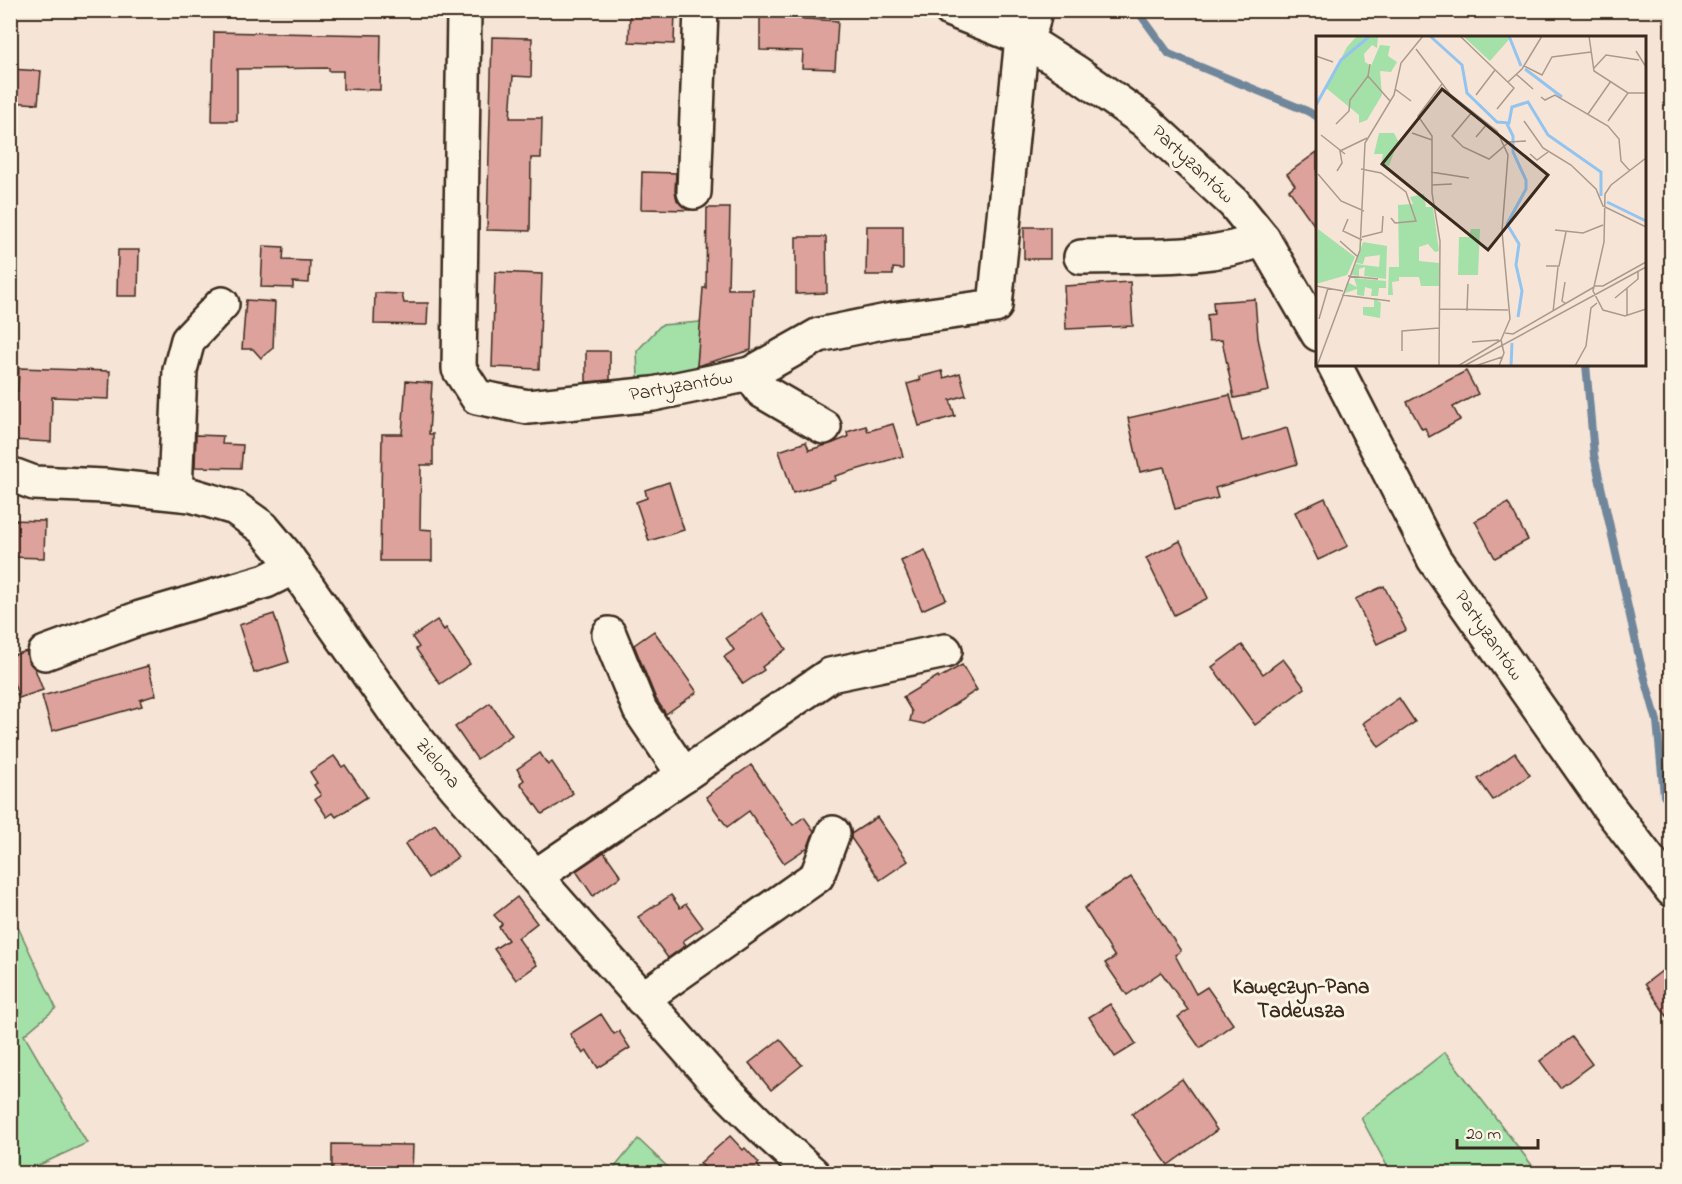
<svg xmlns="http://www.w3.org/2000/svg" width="1682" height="1184" font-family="'Indie Flower',sans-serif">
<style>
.green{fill:#a3e1a9;stroke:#6f8664;stroke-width:1.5}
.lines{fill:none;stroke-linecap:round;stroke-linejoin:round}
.stream{stroke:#70869b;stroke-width:8}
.building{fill:#dca29b;stroke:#3b2a1e;stroke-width:1.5}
.minor-casing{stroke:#3b2a1e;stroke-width:38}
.minor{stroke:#fcf5e5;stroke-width:33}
.labels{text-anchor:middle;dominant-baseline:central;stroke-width:6;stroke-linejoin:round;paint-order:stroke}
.street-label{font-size:20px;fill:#3b2a1e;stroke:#fcf5e5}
.neighbourhood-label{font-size:21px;font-weight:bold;fill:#3b2a1e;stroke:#fcf5e5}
.inset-river{fill:none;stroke:#93c4ef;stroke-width:3}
.inset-road{fill:none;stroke:#ab9a8c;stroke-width:1.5}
.view{fill:#3b2a1e;fill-opacity:0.15;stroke:#3b2a1e;stroke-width:3}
.inset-edge{fill:none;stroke:#3b2a1e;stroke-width:3}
</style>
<rect width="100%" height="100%" fill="#f6e4d6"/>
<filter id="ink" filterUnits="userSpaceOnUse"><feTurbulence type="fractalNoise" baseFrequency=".0167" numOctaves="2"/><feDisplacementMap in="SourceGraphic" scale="12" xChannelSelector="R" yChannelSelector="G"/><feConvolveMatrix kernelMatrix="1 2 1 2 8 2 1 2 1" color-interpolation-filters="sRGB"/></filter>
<g filter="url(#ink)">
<g class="green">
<path d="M701 322 697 367 638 379 637 351 661 325Z"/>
<path d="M10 910 56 1008 24 1035 87 1143 20 1174 10 1173Z"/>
<path d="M1445 1052 1538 1173H1391L1361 1118Z"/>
<path d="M638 1139 674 1173H610Z"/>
</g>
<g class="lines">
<g class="stream">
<path d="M1137 10 1169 54 1307 111 1318 117"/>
<path d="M1586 364 1594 455 1640 661 1657 721 1664 796 1672 803"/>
</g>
</g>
<g class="building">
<path d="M630 10H675L674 44 629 42Z"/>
<path d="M760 16 838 21 835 69 802 68 803 51 760 50Z"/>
<path d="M214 32 381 35 380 90 343 89V71H329V68L237 69V121H212Z"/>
<path d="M492 37 532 38 531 77 513 76 510 118H542L541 158H531L530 231 487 230Z"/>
<path d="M10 69 41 71 38 104 10 102Z"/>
<path d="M1317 152V229L1289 190 1295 185 1287 174Z"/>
<path d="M642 172 676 173 675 191 677 200 684 207 691 210 641 209Z"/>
<path d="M707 208H730L728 289H753L751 350 697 366 703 288H706Z"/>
<path d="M867 226H903V269L893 268V275H866Z"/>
<rect x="1024" y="227" width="26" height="32"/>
<path d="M796 237H826L827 293 796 294Z"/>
<path d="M263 246 284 247 283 260 310 261 309 283 293 282V288L261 287Z"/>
<path d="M118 250H139L138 296H117Z"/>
<path d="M495 272 542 274 539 369 492 367Z"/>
<path d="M1130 282 1133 326 1066 329 1064 286Z"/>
<path d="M375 293 402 294 404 303H428L427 325 374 324Z"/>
<path d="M1255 299 1258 338 1269 391 1234 398 1222 340 1209 341 1207 315 1214 314 1213 302Z"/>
<path d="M246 300 275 302 273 348 261 358 253 349H242Z"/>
<path d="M586 351H610V380L586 382Z"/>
<path d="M19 368 110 371 109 399 52 397 51 442 10 440 11 391H18Z"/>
<path d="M942 371 944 378 960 373 966 395 950 400 955 416 919 426 907 384 921 380 919 377Z"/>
<path d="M1466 371 1478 394 1453 407 1460 420 1429 437 1425 428 1422 429 1407 402Z"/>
<path d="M406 381 432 383 429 434H433V465H421L420 529 432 530V561H380L382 434H402Z"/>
<path d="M1230 395 1242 441 1287 428 1297 464 1215 488 1218 498 1175 509 1164 467 1140 472 1128 418Z"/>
<path d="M893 424 903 456 835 476 836 480 793 493 779 451 806 442 809 450 833 443 848 437 847 432 866 426 868 431Z"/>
<path d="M196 435 223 436 222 444 243 445 241 468 195 467Z"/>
<path d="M669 482 684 530 649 541 636 502 647 498 645 490Z"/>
<path d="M1325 498 1348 546 1318 560 1295 512Z"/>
<path d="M1508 503 1528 540 1495 558 1475 521Z"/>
<path d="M10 520 45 521 44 558 10 557Z"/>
<path d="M1180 541 1208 598 1174 615 1146 558Z"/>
<path d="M925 550 946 599 922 610 901 561Z"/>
<path d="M1384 586 1406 630 1377 644 1355 599Z"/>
<path d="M762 613 786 649 762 667 764 670 743 684 724 657 734 650 726 638Z"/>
<path d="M274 614 289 662 254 673 239 625Z"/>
<path d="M437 620 444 630 446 628 470 664 440 684 416 649 419 647 412 637Z"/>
<path d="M654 631 697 692 666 714 656 699 634 645Z"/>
<path d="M1242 645 1263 674 1283 659 1305 688 1255 725 1212 667Z"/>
<path d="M27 651 28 660 35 669 43 690 19 698 10 672V656Z"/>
<path d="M962 665 977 690 924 724 910 721 912 712 903 697 938 676 939 678Z"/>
<path d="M148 666 156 695 140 700 142 706 52 731 42 696Z"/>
<path d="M1399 698 1415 722 1379 747 1363 723Z"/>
<path d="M490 703 512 735 477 759 455 727Z"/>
<path d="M540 753 548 765 552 762 573 793 558 805 542 814 520 783 524 780 517 769Z"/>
<path d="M1515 753 1530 775 1493 800 1478 779Z"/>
<path d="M334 756 342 767 345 765 367 797 336 817 333 813 327 817 315 799 321 795 314 785 317 783 310 772Z"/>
<path d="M751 765 793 825 804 817 814 831 808 847 784 863 749 811 727 827 706 797Z"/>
<path d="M877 817 908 861 880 880 851 838V834Z"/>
<path d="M435 824 458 857 428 878 405 844Z"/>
<path d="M604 852 621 876 593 896 576 871Z"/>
<path d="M1131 877 1181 951 1175 955 1196 994 1207 987 1233 1024 1200 1048 1178 1017 1188 1010 1161 972 1127 995 1105 963 1115 957 1084 908Z"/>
<path d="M671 895 680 908 686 904 703 927 683 941 686 945 668 958 638 917Z"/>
<path d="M517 897 537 923 518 938 537 965 516 980 494 949 508 940 499 927 502 924 494 915Z"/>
<path d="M1671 964V1022L1645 984Z"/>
<path d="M1110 1004 1136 1044 1115 1057 1089 1017Z"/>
<path d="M601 1014 614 1034 619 1031 630 1048 598 1068 587 1051 583 1054 570 1034Z"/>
<path d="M1572 1037 1592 1064 1560 1088 1540 1061Z"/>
<path d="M780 1039 802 1065 771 1090 749 1063Z"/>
<path d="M1182 1079 1217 1130 1168 1165 1132 1114Z"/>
<path d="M730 1136 743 1150 745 1148 759 1163 757 1165 764 1173H710L700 1163Z"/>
<path d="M332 1144 413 1145 412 1172 356 1171V1173H332Z"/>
</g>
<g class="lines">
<defs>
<g id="minor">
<path d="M464 10 459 369 477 397 528 407 653 394 750 374 819 335 892 320 995 306 1022 38 1032 24 1035 10"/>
<path d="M951 10 1022 38 1077 73 1145 121 1234 203 1263 239 1318 334"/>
<path d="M694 192 701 10"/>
<path d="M1081 257C1142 255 1206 261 1263 239"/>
<path d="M1334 364 1434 559 1607 805 1672 890"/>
<path d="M750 374 762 391 824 427"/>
<path d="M10 474 34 483 105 486 191 495 235 508 263 528 284 553 400 719 456 787 712 1077 766 1131 813 1174"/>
<path d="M175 492 180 370 188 340 222 304"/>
<path d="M609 634 640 710 684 775"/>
<path d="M45 653 140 618 266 581 294 567"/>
<path d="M536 876 830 675 945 651"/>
<path d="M642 999 817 876 833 833"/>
</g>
</defs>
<use href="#minor" class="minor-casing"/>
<use href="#minor" class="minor"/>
</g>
</g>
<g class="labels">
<g class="street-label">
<text transform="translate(1192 165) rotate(43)">Partyzantów</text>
<text transform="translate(681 387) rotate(-10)">Partyzantów</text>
<text transform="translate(1488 636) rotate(55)">Partyzantów</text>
<text transform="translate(437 764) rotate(50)">Zielona</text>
</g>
<g class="neighbourhood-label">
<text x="1301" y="988">Kawęczyn-Pana<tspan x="1301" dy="24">Tadeusza</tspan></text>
</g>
</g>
<g transform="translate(1316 36)">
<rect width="330" height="330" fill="#f6e4d6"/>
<path d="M49 0H62L61 12 56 9 48 18 49 26 55 30 64 9 74 10 72 20 81 26 75 36 64 35 66 59 51 84 43 87V79L10 52 31 11 40 1ZM147 0H196L174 25ZM63 97H78L82 105 73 130 65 128 67 118H58ZM108 158 110 171H117L123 215 119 216 112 208 103 211V225L123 227V250H105L103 241H83V245L76 246 77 259H72L73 231H83L82 169 97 168 94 161ZM2 193 39 221 31 239 0 248ZM155 193H164L162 239H142L143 201H153ZM47 206 71 210 70 243 48 240 49 231 43 233V240L35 239 40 228 63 231 64 219 49 221 47 228 40 227ZM38 242 70 245V252H63L62 260H55L56 253 49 251 48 260 41 259V253L29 257 31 246 41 251ZM58 262 65 267 64 282 47 279V271H58Z" fill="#a3e1a9"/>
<path class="inset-river" d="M114 0 146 29 151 57 181 86 193 87 196 71 212 66 232 99 285 136V160M193 0 205 30M209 33 246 61M0 69 25 24 54 0M191 88 197 100V116L210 144V153L191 188 203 208 200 229 206 255 202 281M291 166 330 185M195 330 196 307"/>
<path class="inset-road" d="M144 0 198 52 181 73M273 0 278 35 312 57H330M100 13 134 58 181 95 192 119 186 195 194 283 185 304 188 317 183 330M320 15 330 31M0 20 17 26M54 28 52 40 74 65M208 30 226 39 236 21 275 16M278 32 290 19 323 24M200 38 217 53M192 46 206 33 226 0M79 53 95 65M160 59 179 34M225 61 229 64 239 59 292 90 303 103 305 125 314 135M157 75 136 100 147 111 173 123 193 106 210 105M272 78 295 45M208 85 227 112 255 129 280 153 287 170 330 191M292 85 312 57M20 88 33 75 34 64 52 40M96 97 116 104M5 99 29 118M160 101 172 87M214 118 221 124 232 116M330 122 295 149 289 158 288 206 277 255 287 274 309 280 330 273M45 133 65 137 90 156 100 185 79 187 75 182M21 135 26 127 24 115 51 102M115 136 153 142M2 138 25 165 48 175M116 149 136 148M32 183 27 195 46 204M239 194 267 197 287 189M46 201 66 196 67 180M24 205 42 221M230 230H243L250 196M32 240 62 243M249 246 246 265 250 268M0 250 27 255M278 250H287L330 226M311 252V280M26 259 74 265M299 262 322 243V236M123 273 192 274M151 275 152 248M237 276 242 231M3 283 12 252M189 297 197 298 278 251M156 306 183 304M86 315V295L123 292M1 330 44 214 49 107 78 59 85 27 107 0M123 330 124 205 116 157V100L102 80 126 48M142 330 185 304M148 330 330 231M159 330 186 321M259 330 270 310 275 272 281 267"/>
<path class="view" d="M126 53 232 139 172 214 66 128Z"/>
<rect width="330" height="330" class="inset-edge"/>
</g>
<rect width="1682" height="1184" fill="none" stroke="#fcf5e5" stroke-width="36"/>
<rect x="18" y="18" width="1646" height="1148" fill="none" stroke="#3b2a1e" stroke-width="2" filter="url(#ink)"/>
<path d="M1457 1139v9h81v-9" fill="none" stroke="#3b2a1e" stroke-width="3"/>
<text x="1466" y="1139" font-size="18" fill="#3b2a1e" stroke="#fcf5e5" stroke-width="4.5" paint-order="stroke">20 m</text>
</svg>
